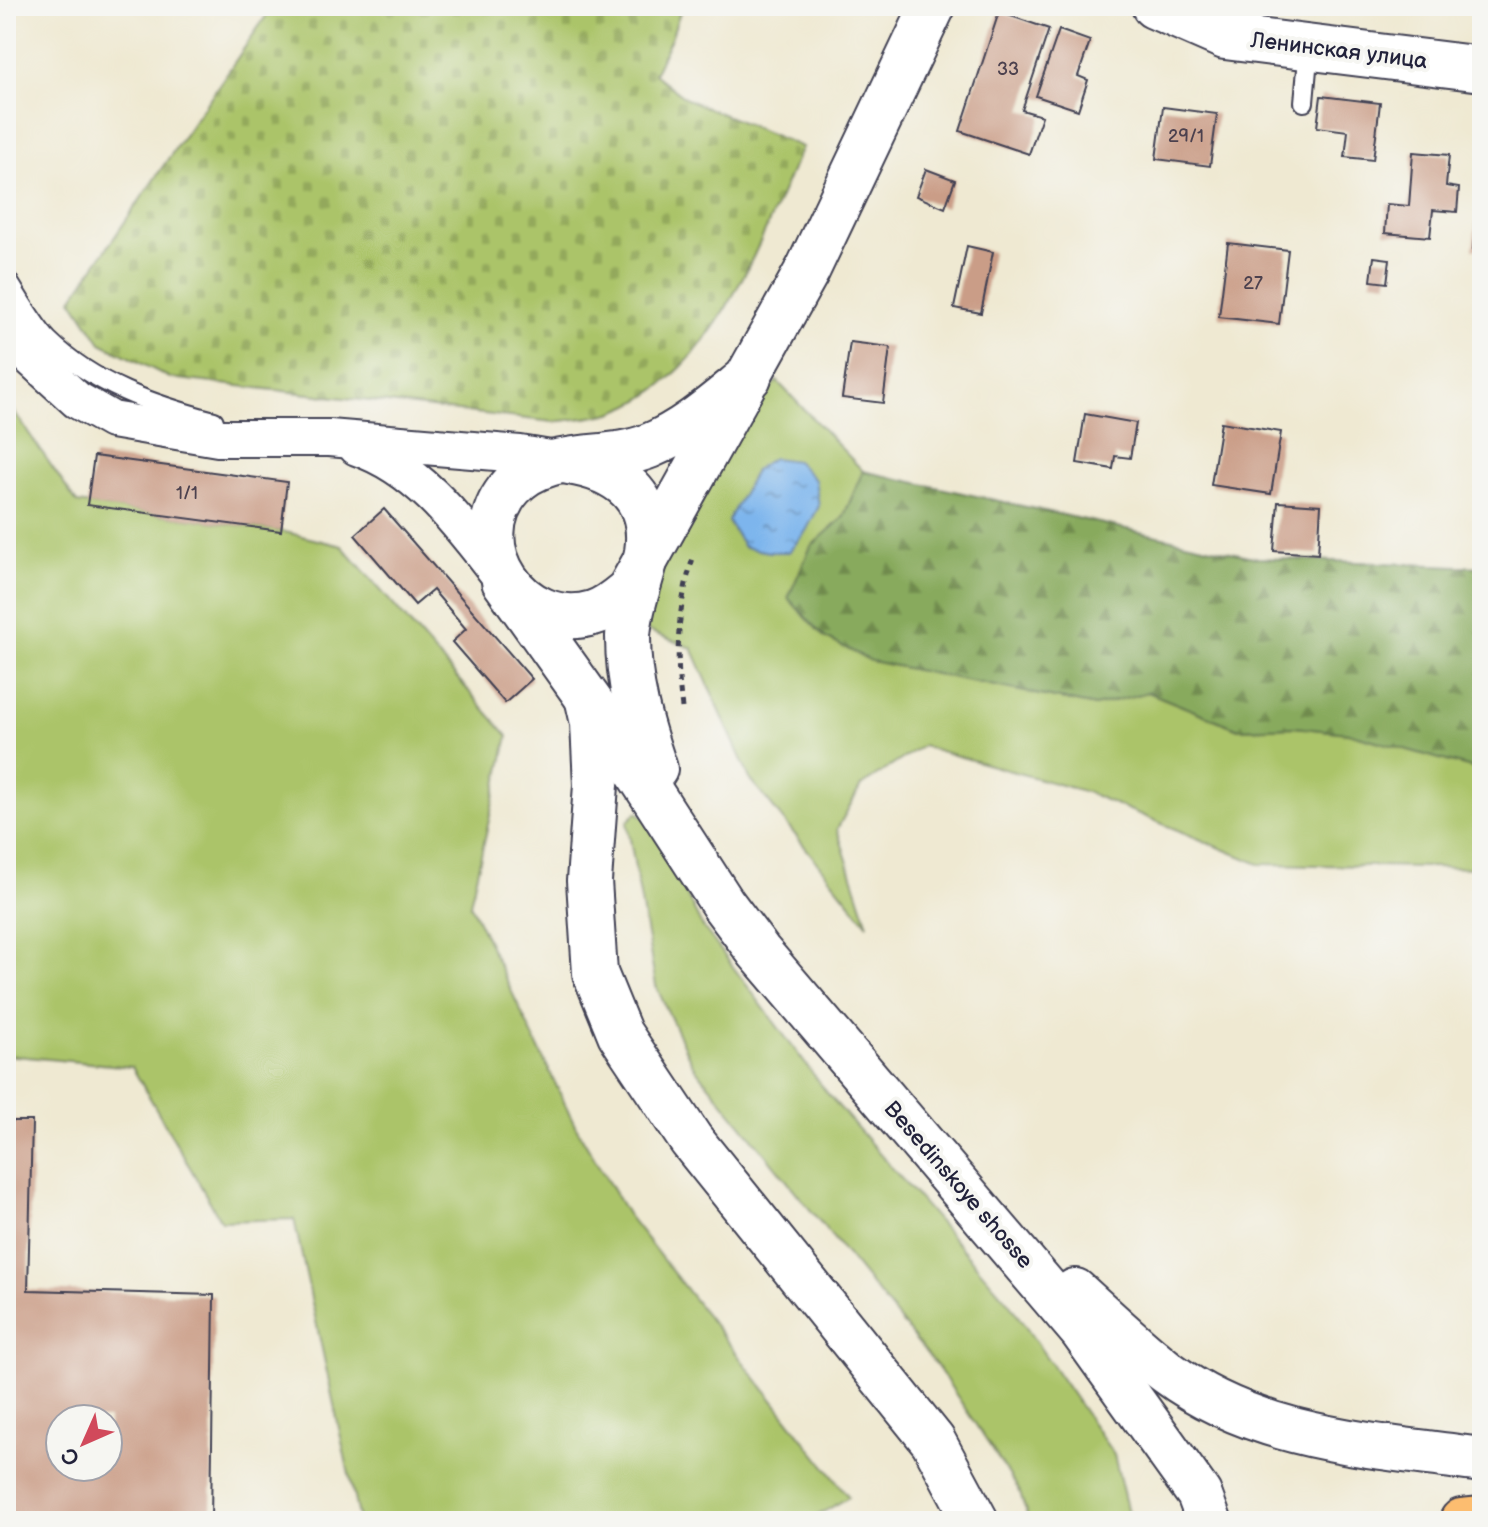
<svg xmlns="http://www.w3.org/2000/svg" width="1488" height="1527" font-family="'Balsamiq Sans',sans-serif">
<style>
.grass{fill:#abc469;stroke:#667352;stroke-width:2;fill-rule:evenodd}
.forest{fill:url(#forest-firs);stroke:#55664c;stroke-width:2}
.cemetery{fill:url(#cemetery-stones);stroke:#667352;stroke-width:2}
.water{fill:url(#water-ripples);stroke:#506c94;stroke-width:2}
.building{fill:#ca9d87;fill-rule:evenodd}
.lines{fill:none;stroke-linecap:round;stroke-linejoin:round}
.service-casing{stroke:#414052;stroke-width:22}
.minor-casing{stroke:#414052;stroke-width:40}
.tertiary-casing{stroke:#414052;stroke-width:48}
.primary-casing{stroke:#414052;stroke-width:48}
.path{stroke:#414052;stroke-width:5;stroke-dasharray:6 6;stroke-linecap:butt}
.service{stroke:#fff;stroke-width:18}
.minor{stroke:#fff;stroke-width:36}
.tertiary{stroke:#fff;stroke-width:44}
.primary{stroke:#fcbd6f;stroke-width:44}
.labels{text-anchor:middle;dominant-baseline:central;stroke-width:8;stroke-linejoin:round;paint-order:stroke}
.number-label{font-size:18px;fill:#4c414e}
.street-label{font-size:22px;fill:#22223b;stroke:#f6f6f2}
</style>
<defs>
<pattern id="forest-firs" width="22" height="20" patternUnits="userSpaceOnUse" patternTransform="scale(2)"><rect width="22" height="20" fill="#88aa5d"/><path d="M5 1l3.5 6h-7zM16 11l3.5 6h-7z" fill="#6f8a4e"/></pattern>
<pattern id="cemetery-stones" width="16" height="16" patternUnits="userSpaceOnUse" patternTransform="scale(2)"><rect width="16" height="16" fill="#abc469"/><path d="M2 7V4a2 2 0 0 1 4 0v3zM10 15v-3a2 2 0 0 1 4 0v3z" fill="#93a85c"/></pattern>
<pattern id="water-ripples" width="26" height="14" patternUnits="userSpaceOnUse" patternTransform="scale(2)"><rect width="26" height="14" fill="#7db5ed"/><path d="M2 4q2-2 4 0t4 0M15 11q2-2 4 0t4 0" fill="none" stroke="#6693c1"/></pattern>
</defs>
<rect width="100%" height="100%" fill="#f6f6f2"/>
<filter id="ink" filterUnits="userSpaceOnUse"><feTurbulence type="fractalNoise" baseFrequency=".0125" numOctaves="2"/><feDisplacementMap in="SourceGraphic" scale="16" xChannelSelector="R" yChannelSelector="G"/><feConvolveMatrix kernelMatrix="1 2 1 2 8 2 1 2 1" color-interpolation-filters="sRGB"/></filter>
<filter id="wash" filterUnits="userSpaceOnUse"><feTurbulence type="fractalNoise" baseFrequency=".006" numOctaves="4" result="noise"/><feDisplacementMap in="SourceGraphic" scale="32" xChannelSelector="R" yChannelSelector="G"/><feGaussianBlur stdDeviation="1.8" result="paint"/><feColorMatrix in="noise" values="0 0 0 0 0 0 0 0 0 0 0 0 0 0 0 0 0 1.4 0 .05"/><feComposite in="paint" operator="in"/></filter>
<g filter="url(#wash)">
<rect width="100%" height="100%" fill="#efe9d2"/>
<g class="grass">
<path d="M777 381 863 471 843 518 811 547 824 637 872 661 1095 706 1148 692 1238 729 1294 727 1349 733 1482 771V868L1259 864 1086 792 922 746 861 786 837 829 868 925 750 779 692 648 643 629 659 563 717 449ZM756 469 744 547 728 522Z"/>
<path d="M6 400 77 503 281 531 342 546 508 736 470 904 576 1127 627 1214 849 1497 808 1521H359L294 1219 221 1221 132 1067 6 1055Z"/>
<path d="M637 812 650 821 701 924 828 1094 1009 1303 1114 1455 1130 1521H1029L1019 1490 937 1366 692 1064 656 986 627 822Z"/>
</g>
<path class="forest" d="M863 471 1258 558 1482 567V771L1348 733 1294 727 1239 729 1148 692 1095 706 871 661 824 637 788 598 811 546 843 518Z"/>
<path class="cemetery" d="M273 6H682L671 38 654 74 686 99 802 147C761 236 716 376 614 412 596 418 573 419 553 422L170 378 101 343 72 299Z"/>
<path class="water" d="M773 458 796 461 815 480 819 506 806 531 789 552H769L744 547 728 521 756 469Z"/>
<g id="blocks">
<g class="building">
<path d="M999 12 1049 29 1022 110 1042 116 1029 154 960 131Z"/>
<path d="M1059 30 1090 41 1078 76 1088 80 1078 110 1036 96Z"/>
<path d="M1321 96 1380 103 1373 160 1345 157 1348 131 1317 127Z"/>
<path d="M1163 107 1217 114 1210 166 1156 159Z"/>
<path d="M1413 152 1449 155 1446 186 1459 188 1457 212 1433 210 1430 237 1385 233 1387 204 1409 206Z"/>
<path d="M926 169 955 180 945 208 916 196Z"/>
<path d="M1480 179H1482V250L1473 249Z"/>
<path d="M1228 243 1288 250 1279 324 1219 317Z"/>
<path d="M967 246 993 252 981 313 954 308Z"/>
<path d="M1374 257 1390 259 1387 283 1371 281Z"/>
<path d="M850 342 890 347 883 403 842 398Z"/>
<path d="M1085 414 1136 423 1130 458 1115 456 1113 469 1077 463Z"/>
<path d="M1221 422 1281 432 1271 494 1211 485Z"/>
<path d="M94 456 287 482 281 531 87 505Z"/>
<path d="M1278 502 1321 505 1318 554 1274 551Z"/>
<path d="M384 509 532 679 505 703 452 642 466 629 433 590 415 605 355 535Z"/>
<path d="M6 1121H32L28 1290 214 1295 211 1521H6ZM60 1419H108V1467H60Z"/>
</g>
</g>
</g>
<g filter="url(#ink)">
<use href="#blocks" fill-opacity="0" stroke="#414052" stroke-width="2"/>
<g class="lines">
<defs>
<g id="service">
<path d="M1304 102 1309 47"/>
<path d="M6 278C19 298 32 323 48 340 94 385 154 405 214 421"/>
</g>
<g id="minor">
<path d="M6 320 31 358 77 400 112 420 218 438H329L520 454 563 461"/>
<path d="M357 447C421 469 461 526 501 577"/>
</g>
<g id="tertiary">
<path d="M1154 6 1225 37 1482 69"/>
<path d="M749 377C718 402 686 431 649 446 605 464 546 448 511 487 460 545 522 634 593 613 607 609 618 599 629 590L808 269 933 6"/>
<path d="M569 462C619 470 655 496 647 552 642 581 629 607 628 637 628 684 640 725 655 769"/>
<path d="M504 581 609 728 723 904 759 952 1082 1331 1199 1494 1209 1521"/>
<path d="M588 701 593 723 596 785 589 881 595 973 620 1034 691 1140 933 1441 976 1521"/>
<path d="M1075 1291C1105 1318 1135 1347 1167 1372 1258 1440 1374 1445 1482 1460"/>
</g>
<path id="primary" d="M1462 1521 1482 1519"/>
</defs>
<use href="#service" class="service-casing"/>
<use href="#minor" class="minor-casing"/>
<use href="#tertiary" class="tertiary-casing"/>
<use href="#primary" class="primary-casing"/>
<path class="path" d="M682 708C675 655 677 607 694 555"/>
<use href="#service" class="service"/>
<use href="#minor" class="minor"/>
<use href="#tertiary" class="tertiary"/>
<use href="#primary" class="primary"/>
</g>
</g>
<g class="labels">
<g class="number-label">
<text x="1008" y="69">33</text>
<text x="1186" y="136">29/1</text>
<text x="1253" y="283">27</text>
<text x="187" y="493">1/1</text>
</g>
<g class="street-label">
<text transform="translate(1339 51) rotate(7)">Ленинская улица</text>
<text transform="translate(958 1185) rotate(49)">Besedinskoye shosse</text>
</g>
</g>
<rect width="1488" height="1527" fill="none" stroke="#f6f6f2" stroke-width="32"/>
<g transform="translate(84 1443) rotate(225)"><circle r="38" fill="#f6f6f2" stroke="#a1a1a9" stroke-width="2"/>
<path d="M0-6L14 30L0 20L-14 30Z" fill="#d1495b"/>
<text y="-12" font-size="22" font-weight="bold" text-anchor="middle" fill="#22223b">С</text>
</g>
</svg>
